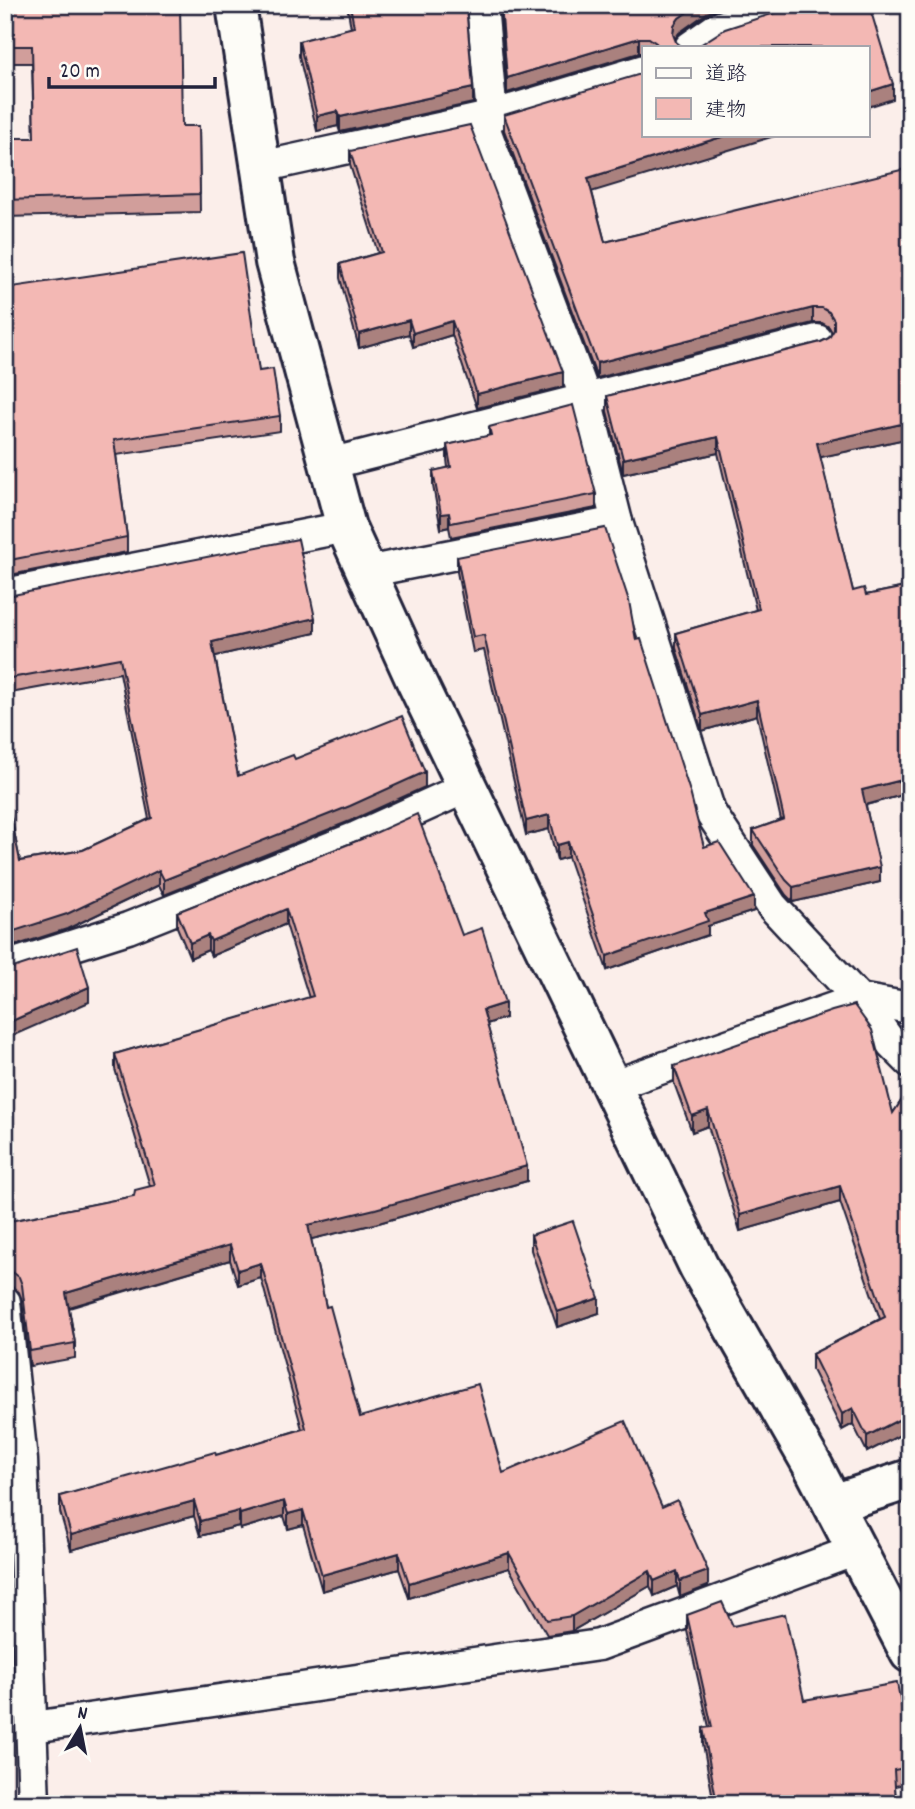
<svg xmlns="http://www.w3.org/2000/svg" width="915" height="1809" font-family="Dekko,'Klee One',sans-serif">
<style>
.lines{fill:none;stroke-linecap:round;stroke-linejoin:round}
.service-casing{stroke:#22223b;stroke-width:35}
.minor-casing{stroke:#22223b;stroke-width:44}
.tertiary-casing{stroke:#22223b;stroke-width:44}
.service{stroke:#fdfcf7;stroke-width:30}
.minor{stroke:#fdfcf7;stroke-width:38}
.tertiary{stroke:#fdfcf7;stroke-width:38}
.wall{fill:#d19e9b;stroke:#22223b;stroke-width:2}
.shaded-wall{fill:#aa817e;stroke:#22223b;stroke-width:2}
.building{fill:#f3b8b4;stroke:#22223b;stroke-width:2}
</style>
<rect width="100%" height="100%" fill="#fbeeea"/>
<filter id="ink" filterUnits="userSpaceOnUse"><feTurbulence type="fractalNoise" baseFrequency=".0143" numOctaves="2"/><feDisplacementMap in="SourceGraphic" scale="14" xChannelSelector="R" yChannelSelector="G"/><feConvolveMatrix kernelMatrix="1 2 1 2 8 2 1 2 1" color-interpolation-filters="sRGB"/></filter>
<g filter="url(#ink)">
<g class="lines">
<defs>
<g id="service">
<path d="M482 5 492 116"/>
<path d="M690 47 717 28 792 5"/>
<path d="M481 119 586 399 617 522 710 812 772 906 859 999 892 1044 910 1062"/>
<path d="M261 167 481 119 644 70"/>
<path d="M329 464 817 340"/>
<path d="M366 572 617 522"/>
<path d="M5 594 346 527"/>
<path d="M5 967 128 928 357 837 467 787"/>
<path d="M611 1086 859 999 910 1008"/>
<path d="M5 1302 22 1460 34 1804"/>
<path d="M33 1727 599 1645 856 1550"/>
</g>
<path id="minor" d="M833 1504 910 1479"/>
<path id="tertiary" d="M236 5 275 262 346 527 415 679 699 1267 814 1468 910 1653"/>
</defs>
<use href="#service" class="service-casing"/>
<use href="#minor" class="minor-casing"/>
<use href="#tertiary" class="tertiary-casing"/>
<use href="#service" class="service"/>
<use href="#minor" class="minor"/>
<use href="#tertiary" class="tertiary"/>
</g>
<g class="wall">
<path d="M5 5 182 126H199L200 212 5 217V138H34L32 63H5Z"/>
<path d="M347 5H466L473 103 340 132 338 126 317 131 299 56V41L351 28Z"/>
<path d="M500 5H733L707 13 679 33 675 39 676 42 682 47H644V53H639L507 93Z"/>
<path d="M504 115 592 192 605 242 910 170V438L820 457 853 591 866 595 910 586V793L866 805 880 882 793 902 786 895 753 845V830L781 820 757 715 702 731 676 648V633L756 610 718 453 623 474 607 411V396L821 342 829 338 832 332 829 327 822 323H813L597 378 504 130Z"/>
<path d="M350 151 563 387 477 408 452 335 413 347 409 334 359 348 340 278V264L378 253 350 165Z"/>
<path d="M5 288 259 371 280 416V431L116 455 127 537V552L5 576Z"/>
<path d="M489 427 596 494V508L451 537 449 527 441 529 433 486V471L448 468 447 459V445L489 436Z"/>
<path d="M457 557 636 640 704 847 754 911 708 926V935L607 970 568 857 557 860 549 829 526 835 484 650 473 652 457 572Z"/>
<path d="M5 596 315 633 215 656 238 776 295 759 425 787 350 821 164 895 159 885 67 929 5 949V788L20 861 83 850 149 819 120 673 5 694Z"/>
<path d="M364 838 462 935 505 1018 487 1024 527 1181 375 1224 311 1239 326 1307 360 1417 503 1473 662 1507 708 1586 680 1597 677 1586 654 1596 650 1586 572 1631 547 1635 509 1568 409 1598 399 1569 322 1591 303 1525 288 1529 284 1516 240 1529 239 1526 200 1536 194 1516 71 1550 60 1512V1496L216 1455 302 1429 261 1278 238 1285 230 1260 69 1308 75 1343V1358L30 1366 22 1300 19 1292 11 1286 5 1285V1222L134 1196 150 1186 115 1069V1054L309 998 286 924 211 956 208 950 190 958 177 927V912Z"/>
<path d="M674 1066 893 1113 910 1088V1430L867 1452 853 1424 842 1430 812 1370V1354L880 1319 840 1202 740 1231 708 1126 692 1132 674 1083Z"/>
<path d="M531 1235 599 1313 557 1327 531 1250Z"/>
<path d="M687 1615 733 1626 804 1700 910 1750V1783L895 1786 896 1804H714L703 1744V1728L709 1727 687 1631Z"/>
</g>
<g class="shaded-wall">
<path d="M697 5H733L707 13 679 33 674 40 673 34 674 25 679 18Z"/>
<path d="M639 38V53L507 93V78Z"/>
<path d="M893 84V99L868 107V92Z"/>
<path d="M473 88V103L340 132V117Z"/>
<path d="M338 111V126L317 131V116Z"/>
<path d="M728 135H778L588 193V178Z"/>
<path d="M813 308V323L597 378V363Z"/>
<path d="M409 320V334L359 348V334Z"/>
<path d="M452 321V335L413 347V333Z"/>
<path d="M563 372V387L477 408V394Z"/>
<path d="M910 422V438L817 458V443Z"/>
<path d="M718 437V453L623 474V459Z"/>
<path d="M449 513V527L441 529V514Z"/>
<path d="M315 618V633L212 657V642Z"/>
<path d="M757 700V715L702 731V715Z"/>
<path d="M425 772V787L350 821 164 895V880Z"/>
<path d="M910 778V793L862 806V790Z"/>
<path d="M549 815V829L526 835V821Z"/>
<path d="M568 842V857L557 860V845Z"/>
<path d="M880 867V882L793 902V887Z"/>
<path d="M159 870V885L67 929 5 949V934Z"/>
<path d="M754 897V911L708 926V935L607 970V956L705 913Z"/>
<path d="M286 909V924L211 956V941Z"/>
<path d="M208 935V950L190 958V943Z"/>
<path d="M89 987V1002L5 1039V1024Z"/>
<path d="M505 1003V1018L483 1025V1010Z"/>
<path d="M708 1110V1126L692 1132V1116Z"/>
<path d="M527 1166V1181L375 1224 308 1240V1225Z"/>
<path d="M840 1186V1202L740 1231V1215Z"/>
<path d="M230 1245V1260L66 1308V1293Z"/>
<path d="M261 1263V1278L238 1285V1270Z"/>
<path d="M599 1298V1313L557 1327V1312Z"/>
<path d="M853 1408V1424L842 1430V1414Z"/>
<path d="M910 1414V1430L867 1452V1436Z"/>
<path d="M194 1501V1516L71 1550V1535Z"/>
<path d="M284 1501V1516L240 1529V1514Z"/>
<path d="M303 1510V1525L288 1529V1514Z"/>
<path d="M239 1511V1526L200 1536V1521Z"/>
<path d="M399 1553V1569L322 1591V1575Z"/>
<path d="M509 1553V1568L409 1598V1583Z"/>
<path d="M650 1571V1586L572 1631V1616Z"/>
<path d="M677 1571V1586L654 1596V1581Z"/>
<path d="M708 1571V1586L680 1597V1581Z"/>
</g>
<g class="building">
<path d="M5 5H180L182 126H199L200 194 5 200V138H34L32 46H5Z"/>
<path d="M350 5H466L473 88 340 117 338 111 317 116 299 41 354 27Z"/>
<path d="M501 5H697L679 18 674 25 673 34 676 42 682 47H659L656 43 649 38H639L507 78Z"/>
<path d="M799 5H869L893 84 868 92V47H697L725 29Z"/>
<path d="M644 73V135H728L588 178 605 242 909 168 910 422 817 443 853 591 864 588 866 595 910 586V778L862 790 880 867 793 887 786 880 753 830 784 819 757 700 702 715 676 633 759 609 718 437 623 459 607 396 821 342 829 338 834 330V320L829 312 822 308H813L597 363 504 115Z"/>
<path d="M470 125 563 372 477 394 452 321 413 333 409 320 359 334 340 264 382 252 350 151Z"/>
<path d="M242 253 259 371 273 369 280 416 114 440 127 537 5 561V288Z"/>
<path d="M573 405 596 494 451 523 449 513 441 514 433 471 451 467 447 445 491 435 489 427Z"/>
<path d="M605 528 629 601 636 640 641 639 690 792 704 847 719 842 754 897 705 913 708 921 607 956 568 842 557 845 549 815 526 821 484 635 473 637 457 557Z"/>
<path d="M298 539 315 618 212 642 238 776 293 755 295 759 402 716 425 772 350 806 164 880 159 870 67 914 5 934V788L20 861 83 850 152 818 120 658 5 679V596H8Z"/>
<path d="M417 814 462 935 482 928 505 1003 483 1010 527 1166 375 1209 308 1225 326 1307 330 1306 360 1417 478 1384 503 1473 625 1421 662 1507 677 1500 708 1571 680 1581 677 1571 654 1581 650 1571 572 1616 547 1620 509 1553 409 1583 399 1553 322 1575 303 1510 288 1514 284 1501 240 1514 239 1511 200 1521 194 1501 71 1535 60 1496 215 1452 216 1455 306 1428 261 1263 238 1270 230 1245 66 1293 75 1343 30 1351 22 1285 19 1277 11 1271 5 1270V1222L134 1196 135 1190 155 1185 115 1054 313 996 286 909 211 941 208 935 190 943 177 912 364 838Z"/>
<path d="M77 947 89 987 5 1024V969H10Z"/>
<path d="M854 1005 872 1030 893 1113 910 1088V1414L867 1436 853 1408 842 1414 812 1354 885 1317 840 1186 740 1215 708 1110 692 1116 674 1066 832 1011Z"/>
<path d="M573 1221 599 1298 557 1312 531 1235Z"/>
<path d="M722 1602 733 1626 785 1614 804 1700 897 1683 910 1750V1767L894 1770 896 1804H717L703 1728 712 1727 687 1615Z"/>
</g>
</g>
<rect width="915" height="1809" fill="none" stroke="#fdfcf7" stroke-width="28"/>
<rect x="14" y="14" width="887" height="1781" fill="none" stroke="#22223b" stroke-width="2.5" filter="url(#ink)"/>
<rect x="642" y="46" width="228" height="91" fill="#fdfcf7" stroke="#a5a5ac" stroke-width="2"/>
<rect x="656" y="68" width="35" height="10" fill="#fdfcf7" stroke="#a5a5ac" stroke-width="2"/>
<text x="705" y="80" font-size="21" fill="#22223b">道路</text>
<rect x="656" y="98" width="35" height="21" fill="#f3b8b4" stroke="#a5a5ac" stroke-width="2"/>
<text x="705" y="116" font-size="21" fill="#22223b">建物</text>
<g transform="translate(80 1728) rotate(10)" stroke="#fdfcf7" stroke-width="5" paint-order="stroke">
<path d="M0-5L12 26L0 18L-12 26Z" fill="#22223b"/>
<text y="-10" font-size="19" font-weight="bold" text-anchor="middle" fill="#22223b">N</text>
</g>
<path d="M49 77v10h166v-10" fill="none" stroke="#22223b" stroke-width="3.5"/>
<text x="60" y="77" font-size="21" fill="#22223b" stroke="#fdfcf7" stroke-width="5" paint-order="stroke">20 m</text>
</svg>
